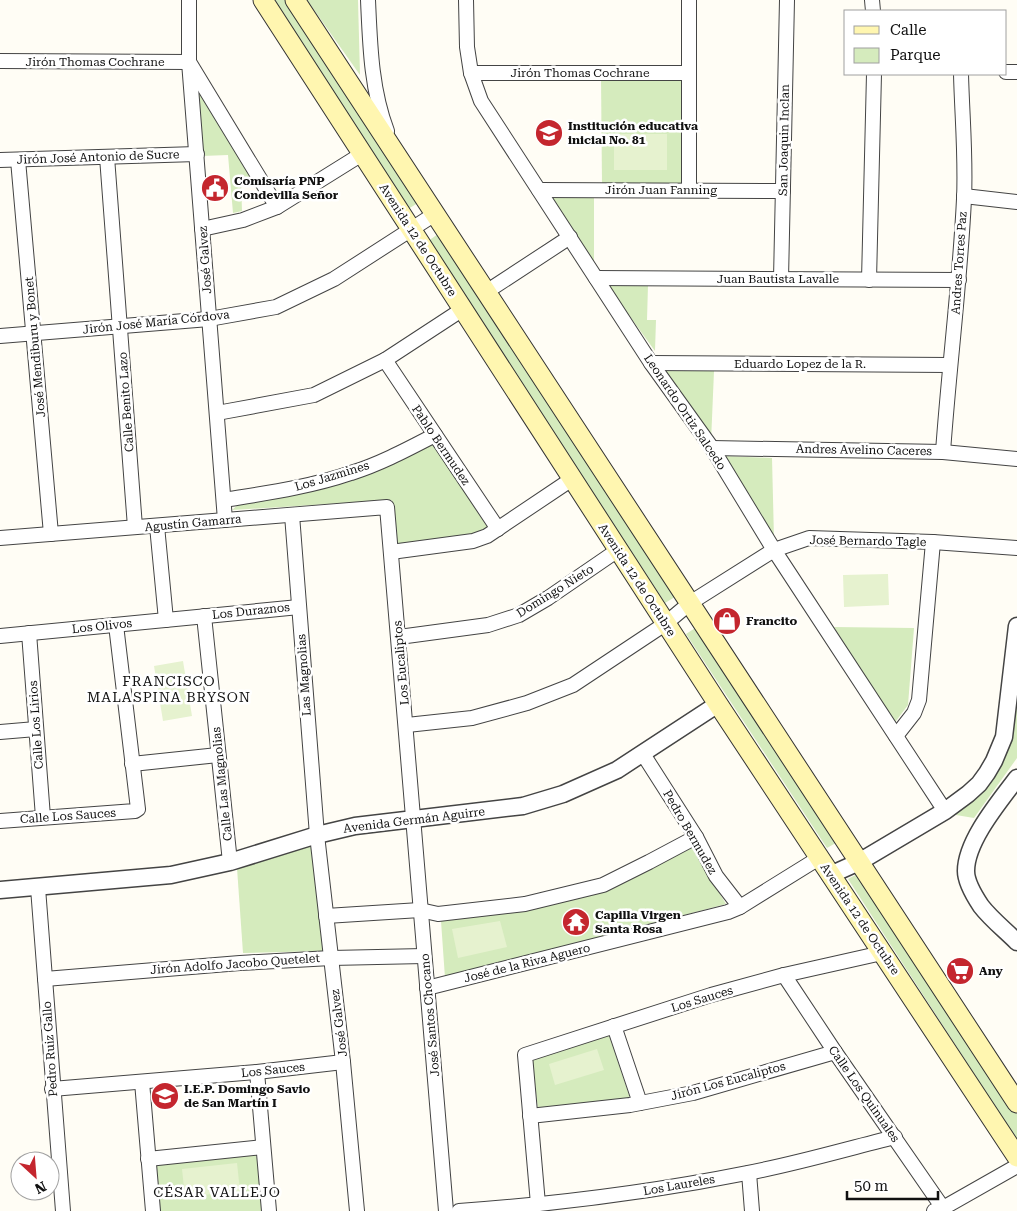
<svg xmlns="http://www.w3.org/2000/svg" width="1017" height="1211" font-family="'Roboto Serif',serif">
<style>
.green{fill:#d5ebbd}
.pitch{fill:#e6f2cf}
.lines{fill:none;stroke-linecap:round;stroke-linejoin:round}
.minor-casing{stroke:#444;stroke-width:16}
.tertiary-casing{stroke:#444;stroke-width:19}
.secondary-casing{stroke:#333;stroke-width:21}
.minor{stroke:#fff;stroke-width:14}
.tertiary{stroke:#fff;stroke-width:16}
.secondary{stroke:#fff6b0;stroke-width:19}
.labels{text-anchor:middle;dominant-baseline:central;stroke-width:5;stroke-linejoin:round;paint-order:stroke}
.street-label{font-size:12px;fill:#111;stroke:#fff}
.poi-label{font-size:12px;font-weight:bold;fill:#111;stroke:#fff;text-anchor:start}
.neighbourhood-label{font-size:14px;letter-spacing:1px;fill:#111;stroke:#fff}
</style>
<rect width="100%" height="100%" fill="#fffdf5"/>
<g class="green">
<path d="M270 0H290L423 200 408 209Z"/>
<path d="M307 0H358L360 75Z"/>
<path d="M601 76 684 78 682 185H602Z"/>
<path d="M196 86 254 176 241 180 242 211 233 213 228 155 202 156Z"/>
<path d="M548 193 594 194V265Z"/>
<path d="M444 230 683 592 665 603 428 241Z"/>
<path d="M607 285H648L647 320H656L655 351Z"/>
<path d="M663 370 714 371 711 442Z"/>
<path d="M433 444 490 530 455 538 396 544 392 500 232 510 242 501 327 484 385 468Z"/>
<path d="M724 456 772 458 774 539Z"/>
<path d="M703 623 841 840 827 848 686 634Z"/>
<path d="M834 627 914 628 908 705 893 725Z"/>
<path d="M1017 673V758L974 818 950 814 985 785Z"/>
<path d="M311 844 324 951 243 953 237 868Z"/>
<path d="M692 848 726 904 445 978 441 921 556 904 599 893Z"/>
<path d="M861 872 1017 1114V1140L848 879Z"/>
<path d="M609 1035 630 1098 538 1109 532 1060Z"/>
<path d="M254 1153 257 1158 263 1211H160L154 1164Z"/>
</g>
<g class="pitch">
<rect x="614" y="134" width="53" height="36"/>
<path d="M888 574 889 605 844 607 843 575Z"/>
<path d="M183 661 192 716 163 721 154 666Z"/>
<path d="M500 921 507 947 458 958 452 929Z"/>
<path d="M597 1049 604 1070 555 1085 549 1064Z"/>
<path d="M237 1163 240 1191 185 1197 182 1169Z"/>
</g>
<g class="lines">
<defs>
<g id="minor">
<path d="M189 0V62L225 520"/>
<path d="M368 0C370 44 371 89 387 131"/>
<path d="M466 0 467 47 471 73 481 101 651 363 712 448 774 550 945 811"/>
<path d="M872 0 873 11"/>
<path d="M0 61 189 62 277 207"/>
<path d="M1006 72H1017"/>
<path d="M471 73H689"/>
<path d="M107 157 135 527"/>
<path d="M0 160 197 154"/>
<path d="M18 160 51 534"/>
<path d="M539 190 783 191"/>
<path d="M689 190V0"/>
<path d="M964 196 1017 202"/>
<path d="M202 229 243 220 277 207 362 154"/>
<path d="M596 278 959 280"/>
<path d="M781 279 787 0"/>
<path d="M869 280 874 74"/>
<path d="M486 292 570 237"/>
<path d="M0 336 209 319 276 307 334 279 435 214"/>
<path d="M385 360 498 529"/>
<path d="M651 363 949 365"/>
<path d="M217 413 314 395 385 360 463 309"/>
<path d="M712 448 943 452 1017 459"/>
<path d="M943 452C949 367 960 283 964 199 966 157 962 115 961 74"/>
<path d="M224 500C267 493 310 487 351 473 380 464 408 449 435 435"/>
<path d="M292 515 317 835 343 1062 357 1211"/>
<path d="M157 526 166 620"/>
<path d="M0 538 387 507C408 741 427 976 446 1211"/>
<path d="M391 552 473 541 487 536 572 479"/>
<path d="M204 616 230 862"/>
<path d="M29 633 43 817"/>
<path d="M0 636 299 607"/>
<path d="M399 637 488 625 519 615 548 598 618 550"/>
<path d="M407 725 472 718 527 703 573 685 665 624 690 603 774 550 809 538 933 542 1017 548"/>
<path d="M0 732 36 729"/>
<path d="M896 736 914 713 919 700 933 542"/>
<path d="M643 754 696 837 716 876 740 907"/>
<path d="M132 764 218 755"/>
<path d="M0 821 135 811 138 809 116 625"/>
<path d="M38 888 63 1211"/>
<path d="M326 916 420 910 438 914 525 904 603 885 649 862 696 837"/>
<path d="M784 975 835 1052 945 1211"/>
<path d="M45 979 240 963 331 958 424 956"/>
<path d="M427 988 728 912 740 907 819 858"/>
<path d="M614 1026 640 1103"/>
<path d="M257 1072 269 1211"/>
<path d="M142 1082 153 1211"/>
<path d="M52 1089 257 1072 343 1062"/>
<path d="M530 1116 630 1105 693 1093 835 1052"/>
<path d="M148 1159 263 1147"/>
<path d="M749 1173 752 1211"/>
<path d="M538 1204 525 1055 711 995 784 975 882 953"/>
<path d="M459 1211C556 1204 652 1192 747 1173 796 1164 846 1149 895 1137"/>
<path d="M934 1211 943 1208 1017 1166"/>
</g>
<g id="tertiary">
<path d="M1017 778C999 802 966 841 966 871 966 883 975 897 981 906 991 919 1005 930 1017 942"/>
<path d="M830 875 859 862 945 811 968 794 979 784 987 773 994 761 1004 737 1017 626"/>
<path d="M0 890 171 875 230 862 317 835 355 826 523 806 563 794 617 770 718 704"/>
</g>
<g id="secondary">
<path d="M263 0 718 704 1017 1157"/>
<path d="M295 0 1017 1103"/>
</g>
</defs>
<use href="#minor" class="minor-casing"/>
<use href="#tertiary" class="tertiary-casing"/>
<use href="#secondary" class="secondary-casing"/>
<use href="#minor" class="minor"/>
<use href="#tertiary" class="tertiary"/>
<use href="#secondary" class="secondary"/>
</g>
<defs>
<symbol id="school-disc" viewBox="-11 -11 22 22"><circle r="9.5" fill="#c4262e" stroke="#fff"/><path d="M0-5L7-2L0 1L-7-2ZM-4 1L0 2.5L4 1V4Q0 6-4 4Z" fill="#fff"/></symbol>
<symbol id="civic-disc" viewBox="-11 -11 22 22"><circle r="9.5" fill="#c4262e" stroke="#fff"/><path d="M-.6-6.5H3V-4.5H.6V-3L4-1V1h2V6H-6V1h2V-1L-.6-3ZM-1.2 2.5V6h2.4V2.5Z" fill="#fff"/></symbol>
<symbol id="shop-disc" viewBox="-11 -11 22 22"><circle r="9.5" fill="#c4262e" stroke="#fff"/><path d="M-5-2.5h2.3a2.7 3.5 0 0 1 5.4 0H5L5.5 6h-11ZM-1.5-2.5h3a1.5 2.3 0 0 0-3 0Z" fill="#fff"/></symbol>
<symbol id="temple-disc" viewBox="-11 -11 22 22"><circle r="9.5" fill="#c4262e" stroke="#fff"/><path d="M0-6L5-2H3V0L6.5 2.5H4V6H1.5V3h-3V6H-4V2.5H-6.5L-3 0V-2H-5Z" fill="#fff"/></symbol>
<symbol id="supermarket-disc" viewBox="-11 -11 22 22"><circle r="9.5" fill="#c4262e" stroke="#fff"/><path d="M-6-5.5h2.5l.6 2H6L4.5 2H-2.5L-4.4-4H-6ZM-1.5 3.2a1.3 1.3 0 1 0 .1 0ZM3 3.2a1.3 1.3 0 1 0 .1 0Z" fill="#fff"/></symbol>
</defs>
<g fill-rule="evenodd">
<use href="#school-disc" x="533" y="117" width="32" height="32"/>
<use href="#civic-disc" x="199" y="172" width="32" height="32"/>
<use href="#shop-disc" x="711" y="605" width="32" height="32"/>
<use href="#temple-disc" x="560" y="906" width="32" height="32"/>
<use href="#supermarket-disc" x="944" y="955" width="32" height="32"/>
<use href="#school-disc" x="149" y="1080" width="32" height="32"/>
</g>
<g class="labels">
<g class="street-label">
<text x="95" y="62">Jirón Thomas Cochrane</text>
<text x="580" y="73">Jirón Thomas Cochrane</text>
<text transform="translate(784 140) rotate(-89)">San Joaquin Inclan</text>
<text transform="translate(98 157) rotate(-2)">Jirón José Antonio de Sucre</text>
<text x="661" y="190">Jirón Juan Fanning</text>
<text transform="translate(418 240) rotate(57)">Avenida 12 de Octubre</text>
<text transform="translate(205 260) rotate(-94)">José Galvez</text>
<text transform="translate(959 263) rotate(-86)">Andres Torres Paz</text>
<text x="778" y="279">Juan Bautista Lavalle</text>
<text transform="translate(156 322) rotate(-6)">Jirón José María Córdova</text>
<text transform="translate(35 347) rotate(-95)">José Mendiburu y Bonet</text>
<text x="800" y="364">Eduardo Lopez de la R.</text>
<text transform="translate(126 402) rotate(-94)">Calle Benito Lazo</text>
<text transform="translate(685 412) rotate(56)">Leonardo Ortiz Salcedo</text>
<text transform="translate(441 445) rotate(56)">Pablo Bermudez</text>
<text transform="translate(864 450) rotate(1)">Andres Avelino Caceres</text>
<text transform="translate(332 476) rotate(-17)">Los Jazmines</text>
<text transform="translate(193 523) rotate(-5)">Agustín Gamarra</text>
<text transform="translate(868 541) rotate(1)">José Bernardo Tagle</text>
<text transform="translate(637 580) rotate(57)">Avenida 12 de Octubre</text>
<text transform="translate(555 591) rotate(-32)">Domingo Nieto</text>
<text transform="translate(251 611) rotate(-6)">Los Duraznos</text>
<text transform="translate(102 626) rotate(-6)">Los Olivos</text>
<text transform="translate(401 663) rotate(-95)">Los Eucaliptos</text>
<text transform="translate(304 675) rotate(-94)">Las Magnolias</text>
<text transform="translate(36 725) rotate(-94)">Calle Los Lirios</text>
<text transform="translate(222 784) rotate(-96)">Calle Las Magnolias</text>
<text transform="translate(68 816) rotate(-4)">Calle Los Sauces</text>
<text transform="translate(414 820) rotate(-7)">Avenida Germán Aguirre</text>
<text transform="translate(690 832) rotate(60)">Pedro Bermudez</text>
<text transform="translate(860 919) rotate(56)">Avenida 12 de Octubre</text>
<text transform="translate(527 963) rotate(-14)">José de la Riva Aguero</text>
<text transform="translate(235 964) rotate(-4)">Jirón Adolfo Jacobo Quetelet</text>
<text transform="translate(702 999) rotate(-17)">Los Sauces</text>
<text transform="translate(430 1015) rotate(-95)">José Santos Chocano</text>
<text transform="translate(339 1023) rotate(-97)">José Galvez</text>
<text transform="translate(50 1049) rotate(-94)">Pedro Ruiz Gallo</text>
<text transform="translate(273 1070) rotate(-6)">Los Sauces</text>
<text transform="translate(728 1081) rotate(-15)">Jirón Los Eucaliptos</text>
<text transform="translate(864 1094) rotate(55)">Calle Los Quinuales</text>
<text transform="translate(679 1185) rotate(-10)">Los Laureles</text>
</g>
<g class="poi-label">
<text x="568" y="126">Institución educativa<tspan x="568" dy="14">inicial No. 81</tspan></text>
<text x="234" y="181">Comisaría PNP<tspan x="234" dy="14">Condevilla Señor</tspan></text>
<text x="746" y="621">Francito</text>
<text x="595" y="915">Capilla Virgen<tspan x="595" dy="14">Santa Rosa</tspan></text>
<text x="979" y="971">Any</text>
<text x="184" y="1089">I.E.P. Domingo Savio<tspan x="184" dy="14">de San Martín I</tspan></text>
</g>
<g class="neighbourhood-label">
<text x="169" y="681">FRANCISCO<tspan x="169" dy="16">MALASPINA BRYSON</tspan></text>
<text x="217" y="1192">CÉSAR VALLEJO</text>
</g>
</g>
<rect x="844" y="10" width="162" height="65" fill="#ffffff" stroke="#a0a0a0"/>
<rect x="854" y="26" width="25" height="8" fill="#fff6b0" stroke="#a0a0a0"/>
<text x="890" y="35" font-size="15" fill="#111111">Calle</text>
<rect x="854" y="48" width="25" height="15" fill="#d5ebbd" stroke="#a0a0a0"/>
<text x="890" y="60" font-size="15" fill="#111111">Parque</text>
<g transform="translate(35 1176) rotate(154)"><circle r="24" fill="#ffffff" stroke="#a0a0a0"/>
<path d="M0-4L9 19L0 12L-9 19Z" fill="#c4262e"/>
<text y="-8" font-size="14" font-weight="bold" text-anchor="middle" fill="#111111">N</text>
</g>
<path d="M847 1191v8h91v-8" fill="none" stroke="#111111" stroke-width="2.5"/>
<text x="854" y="1191" font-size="15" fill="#111111" stroke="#ffffff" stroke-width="4" paint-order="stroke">50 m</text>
</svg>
